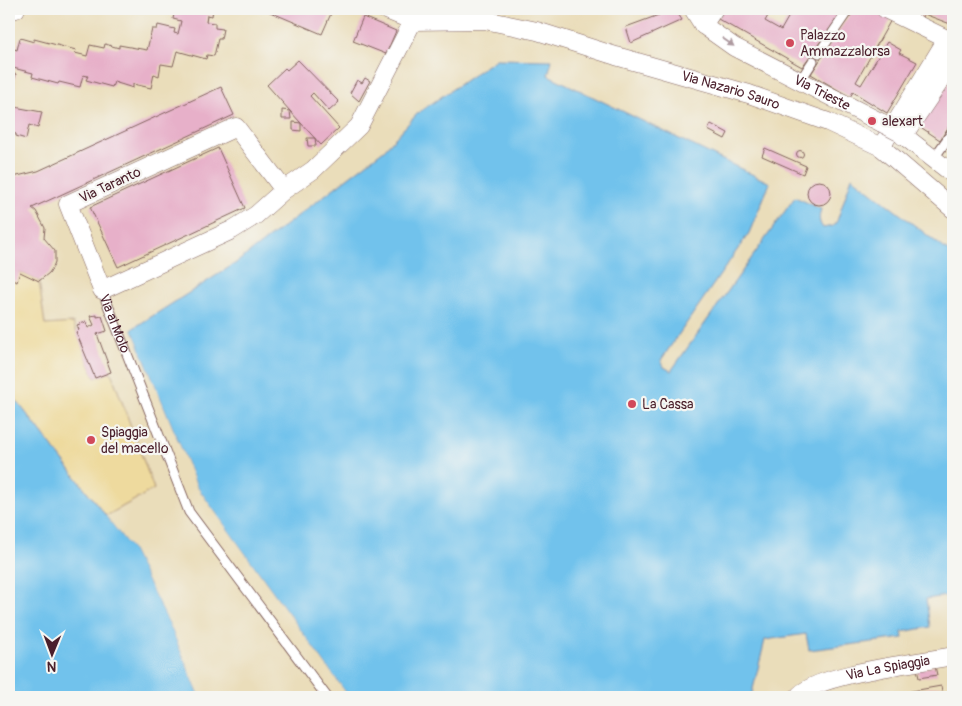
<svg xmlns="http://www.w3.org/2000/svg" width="962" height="706" font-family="Pangolin,sans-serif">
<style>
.sand{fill:#eeda9e;stroke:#9c7c64}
.water{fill:#71c2ec;stroke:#5e708c}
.pier{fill:#eaddba}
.building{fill:#e7b0c9}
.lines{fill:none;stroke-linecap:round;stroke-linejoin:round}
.lane-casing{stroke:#82625d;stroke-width:11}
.street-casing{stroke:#82625d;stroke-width:19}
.lane{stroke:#fff;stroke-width:9}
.street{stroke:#fff;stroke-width:18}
.street-bridge-casing{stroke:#82625d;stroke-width:19;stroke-linecap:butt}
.street-bridge{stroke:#fff;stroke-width:18}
.oneway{fill:#ae9aa0}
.poi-dot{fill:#d1495b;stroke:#f6f6f2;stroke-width:2}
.labels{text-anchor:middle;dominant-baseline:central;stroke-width:4.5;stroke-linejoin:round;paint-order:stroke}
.poi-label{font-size:14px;fill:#4a1f2b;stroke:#f6f6f2;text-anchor:start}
.street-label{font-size:14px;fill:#4a1f2b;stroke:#f6f6f2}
</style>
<rect width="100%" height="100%" fill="#f6f6f2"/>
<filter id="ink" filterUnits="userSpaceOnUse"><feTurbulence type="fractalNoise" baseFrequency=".02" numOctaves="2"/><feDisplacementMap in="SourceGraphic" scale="10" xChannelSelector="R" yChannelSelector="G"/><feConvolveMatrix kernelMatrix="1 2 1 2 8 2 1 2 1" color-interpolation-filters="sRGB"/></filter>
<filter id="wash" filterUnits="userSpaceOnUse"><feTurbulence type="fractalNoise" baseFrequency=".0096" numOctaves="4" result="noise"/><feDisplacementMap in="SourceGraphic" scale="20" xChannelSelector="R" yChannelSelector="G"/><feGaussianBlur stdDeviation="1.12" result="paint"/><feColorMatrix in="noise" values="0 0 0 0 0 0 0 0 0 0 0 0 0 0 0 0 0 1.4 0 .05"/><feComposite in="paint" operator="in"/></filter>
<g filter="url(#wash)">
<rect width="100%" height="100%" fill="#eaddba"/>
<path class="sand" d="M9 267 39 281 45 325 73 323 95 378 111 372 154 489 106 516 9 391Z"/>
<g class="water">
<path d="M496 59 552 60 548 75 770 183 749 233 661 360 664 367 671 371 795 197 821 209C819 217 818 221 823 228L833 226 837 221 852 177 953 255V595L926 599 930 627 902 632 903 638 809 650 806 634 765 640 751 697H349L197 487 132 329 236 263 384 150 418 113Z"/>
<path d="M9 391 131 548 170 625 200 697H9Z"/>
</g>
<g class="pier">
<path d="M130 329H132L197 487 349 697H346L195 489Z"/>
<path d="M108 514 133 546 172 624 203 697H200L170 625 131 548 106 516Z"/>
</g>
<g id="blocks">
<g class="building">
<path d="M175 9H213L212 16 207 15 206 22 215 23V28L223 29 221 39H218L214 56 207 55 206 59 177 51 173 66 161 64 159 76 154 74 151 88 133 84V88L114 82 112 87 86 80 88 76 83 75 80 87 59 82 58 84 32 77 33 73 13 68 12 73 16 74 9 96V47L17 50 20 38 34 42V39L76 50 75 53 87 56 90 45 104 48 105 44 119 48V45L147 50 152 29H157L158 25 175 29 174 33 178 34 181 21 173 19Z"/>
<path d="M263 9H333L322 34Z"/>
<path d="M675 9 682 20 631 43 626 27Z"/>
<path d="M723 9H772L765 21 781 30 789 16 776 9H844L802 67 718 19Z"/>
<path d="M853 9H874L892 18 856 82 861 85 887 42 901 50 899 53 917 62 887 113 853 92 850 97 811 74Z"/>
<path d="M900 9H953V25L924 14 922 17Z"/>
<path d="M363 17 396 31 386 54 353 41Z"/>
<path d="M298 60 339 102 329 111 313 93 310 96 339 128 321 145 290 111 291 119H282V110L290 111 267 85 285 68 287 70Z"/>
<path d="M953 77V120L940 140 919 126Z"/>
<path d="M365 78 370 81 359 101 350 93 357 80 362 83Z"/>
<path d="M221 87 234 115 32 208 36 211 45 228 44 238 55 251V262L53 267 49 273 39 281 20 272 17 282 9 279V178L38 171Z"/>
<path d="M9 106 42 112 38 128 29 125 26 139 16 136V134L9 132Z"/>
<path d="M293 122 301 123V131L293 130Z"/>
<path d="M711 124 728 133 725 139 708 130Z"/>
<path d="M307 138H315L316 146H308Z"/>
<path d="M953 140V150L948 146Z"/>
<path d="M218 148 245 208 118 267 90 207Z"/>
<path d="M765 148 806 166 803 174 762 156Z"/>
<circle cx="800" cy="154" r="3.5"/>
<circle cx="819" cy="193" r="12"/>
<path d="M97 315V317L102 316 107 331 97 334 111 372 95 378 76 332 79 330 77 325 86 322 88 328 94 325 90 316Z"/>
<path d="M935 666 937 675 919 678 917 669Z"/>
<path d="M949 673H953V692H952Z"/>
<path d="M941 686 943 697H884V696Z"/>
</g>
</g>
</g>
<g filter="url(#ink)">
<use href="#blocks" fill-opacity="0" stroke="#82625d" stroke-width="1"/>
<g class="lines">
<defs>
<g id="lane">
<path d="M819 53 849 9"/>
<path d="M800 81 813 61"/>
<path d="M934 158 953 131"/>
<path id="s1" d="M102 290 189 512 327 697"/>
</g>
<g id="street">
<path id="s2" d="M384 9 413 21 485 20 537 31 616 56 749 94 828 122 881 147 953 209"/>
<path id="s3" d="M693 9 703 25 734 47 882 123"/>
<path d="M885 9 953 42"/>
<path d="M9 10 16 9"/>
<path d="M703 25 714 9"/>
<path d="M899 132 953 174"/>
<path d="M903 136 953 62"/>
<path d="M881 147 947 39"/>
<path d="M284 190 236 127 68 204 102 290 232 230 256 215 284 190 313 170 359 126 413 21 417 9"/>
<path id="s4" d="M798 697C814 674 923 662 953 656"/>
</g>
</defs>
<use href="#lane" class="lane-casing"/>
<use href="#street" class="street-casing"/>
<use href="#lane" class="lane"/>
<use href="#street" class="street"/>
<defs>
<path id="street-bridge" d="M882 123 899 132"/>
</defs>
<use href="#street-bridge" class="street-bridge-casing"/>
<use href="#street-bridge" class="street-bridge"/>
</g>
<defs><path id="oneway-solid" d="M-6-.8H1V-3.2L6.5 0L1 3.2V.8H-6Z" transform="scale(1.25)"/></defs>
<use class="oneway" href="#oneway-solid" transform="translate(728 42) rotate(35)"/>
</g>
<g class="poi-dot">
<circle cx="790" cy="43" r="5"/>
<circle cx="872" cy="121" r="5"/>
<circle cx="632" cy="404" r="5"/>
<circle cx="91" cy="440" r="5"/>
</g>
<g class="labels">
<g class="poi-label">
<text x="800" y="35">Palazzo<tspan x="800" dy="16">Ammazzalorsa</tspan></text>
<text x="882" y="121">alexart</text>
<text x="642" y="404">La Cassa</text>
<text x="101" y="432">Spiaggia<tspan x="101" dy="16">del macello</tspan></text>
</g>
<g class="street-label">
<text stroke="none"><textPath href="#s2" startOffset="359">Via Nazario Sauro</textPath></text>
<text stroke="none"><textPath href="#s3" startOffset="156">Via Trieste</textPath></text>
<text transform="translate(110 185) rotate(-25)">Via Taranto</text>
<text stroke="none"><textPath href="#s1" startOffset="36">Via al Molo</textPath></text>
<text stroke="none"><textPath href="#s4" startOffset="96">Via La Spiaggia</textPath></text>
</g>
</g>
<rect width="962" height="706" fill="none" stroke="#f6f6f2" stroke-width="30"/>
<g transform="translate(52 654) rotate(181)" stroke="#f6f6f2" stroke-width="4" paint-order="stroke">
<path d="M0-4L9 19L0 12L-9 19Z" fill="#4a1f2b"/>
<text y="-8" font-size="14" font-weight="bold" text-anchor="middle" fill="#4a1f2b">N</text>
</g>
</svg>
